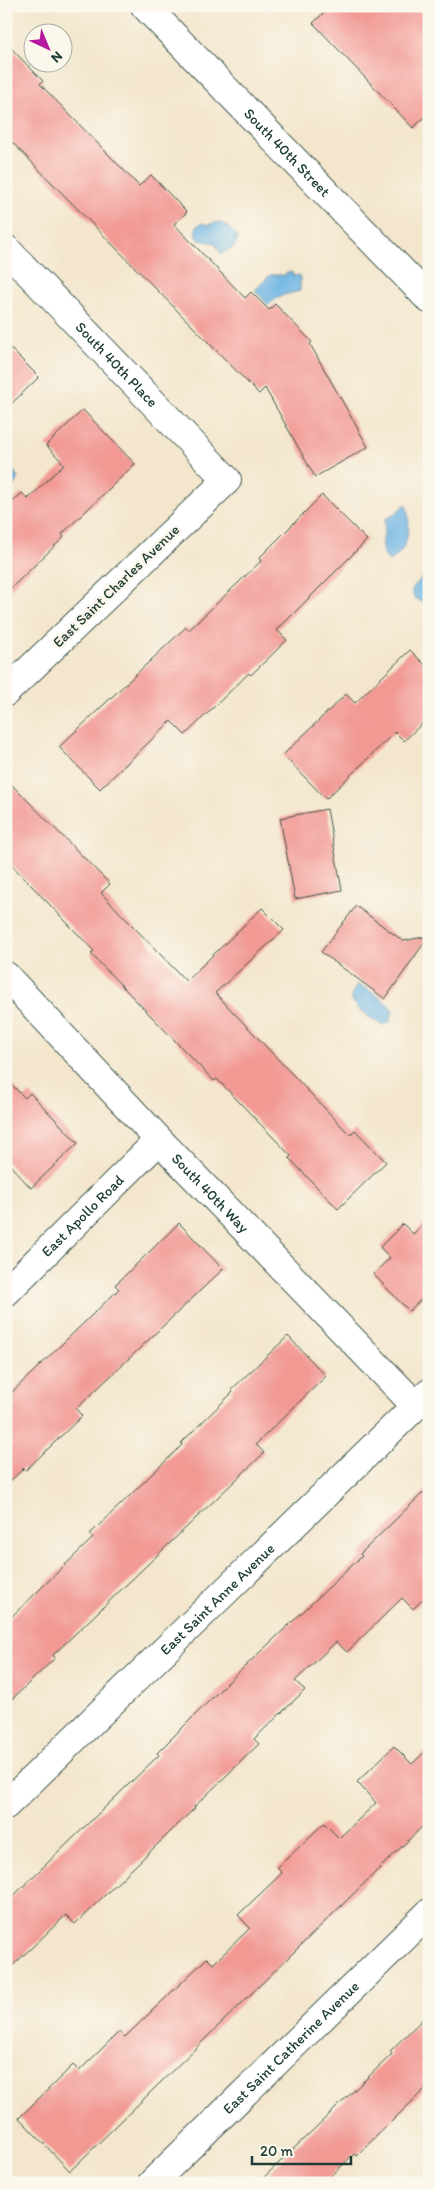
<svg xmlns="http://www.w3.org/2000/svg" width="435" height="2189" font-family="Itim,sans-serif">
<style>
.water{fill:#6bb3e3;stroke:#45788c}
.building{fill:#f29994}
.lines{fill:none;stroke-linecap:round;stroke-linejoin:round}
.minor-casing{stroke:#3f564b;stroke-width:30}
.secondary-casing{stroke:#3f564b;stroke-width:30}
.minor{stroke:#fff;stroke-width:28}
.secondary{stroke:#fff;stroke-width:28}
.labels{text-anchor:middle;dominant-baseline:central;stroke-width:5;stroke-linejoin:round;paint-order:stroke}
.street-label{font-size:15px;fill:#1f3d34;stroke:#fbf7ec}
</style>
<rect width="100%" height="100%" fill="#fbf7ec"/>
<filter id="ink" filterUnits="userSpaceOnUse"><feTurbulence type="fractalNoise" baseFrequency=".02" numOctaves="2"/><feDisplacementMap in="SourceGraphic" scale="10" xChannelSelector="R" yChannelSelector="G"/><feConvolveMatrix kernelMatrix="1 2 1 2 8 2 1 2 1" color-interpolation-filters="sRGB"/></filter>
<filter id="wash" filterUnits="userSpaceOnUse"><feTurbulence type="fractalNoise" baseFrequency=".0096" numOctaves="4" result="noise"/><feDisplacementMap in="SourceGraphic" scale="20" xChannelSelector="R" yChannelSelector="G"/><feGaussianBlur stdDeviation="1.12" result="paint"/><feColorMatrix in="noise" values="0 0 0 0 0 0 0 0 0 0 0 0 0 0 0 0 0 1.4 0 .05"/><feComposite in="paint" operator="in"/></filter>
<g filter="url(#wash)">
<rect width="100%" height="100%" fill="#f3e6cc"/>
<g class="water">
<path d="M217 222C224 222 236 233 238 239L234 247 221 254 215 243 199 240 195 232 197 226 202 223 208 225Z"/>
<path d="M287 272H292L293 276 300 275V291L280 296 268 305 255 290 270 275H285Z"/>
<path d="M6 466 13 469 18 479 8 493 6 492Z"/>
<path d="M406 504C412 523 409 552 389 561 377 552 386 532 385 519L392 516Z"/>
<path d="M429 570V603L419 601 413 596 412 589Z"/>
<path d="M357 985C365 986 388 1003 393 1010L390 1022 383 1025C370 1019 362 1012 352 1002V993Z"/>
</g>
<g id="blocks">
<g class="building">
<path d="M331 6H429V113L413 128 313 23Z"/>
<path d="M6 43 43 81 40 84 139 186 151 175 187 212 174 224 245 298 251 292 269 310 275 304 312 342 310 344 368 447 315 477 265 388 259 394 6 136Z"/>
<path d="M6 344 39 377 6 409Z"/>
<path d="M83 410 135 464 62 534 64 537 6 593V508L22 493 28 499 64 464 46 445Z"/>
<path d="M322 495 367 540 277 630 287 640 251 675 249 673 185 735 171 721 100 789 59 747 186 627 189 630 261 561 259 558Z"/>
<path d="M410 650 429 669V717L404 741 395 732 326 799 283 755 346 694 355 703Z"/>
<path d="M6 779 110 884 101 893 186 981 262 908 284 930 215 993 350 1135 355 1130 386 1162 338 1209 289 1158 291 1156 217 1079 214 1081 91 954 94 951 6 859Z"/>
<path d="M327 809 342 890 295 899 280 818Z"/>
<path d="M356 906 403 941 429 936 385 999 321 952Z"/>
<path d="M6 1079 25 1098 30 1093 78 1143 31 1188 6 1161Z"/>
<path d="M429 1219V1292L409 1311 373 1274 390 1258 380 1247 403 1224 413 1234Z"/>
<path d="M179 1223 223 1269 76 1409 82 1416 26 1470 24 1468 6 1485V1398L119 1289 115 1285Z"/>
<path d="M288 1336 326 1376 256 1444 264 1453 53 1655 55 1658 6 1705V1622L93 1538 90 1534 182 1445 181 1443 233 1392 231 1390Z"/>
<path d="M429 1487V1593L413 1609 402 1598 347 1652 336 1642 295 1681 305 1690 254 1739 259 1744 194 1807 195 1808 75 1924 66 1915 6 1972V1903L159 1755 157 1753 222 1688 362 1556 360 1554Z"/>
<path d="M394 1746 412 1764 429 1748V1820L70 2171 19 2118 73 2065 79 2071 119 2032 125 2037 207 1958 213 1964 250 1928 238 1915 282 1873 277 1868 324 1823 339 1838 376 1803 357 1782Z"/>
<path d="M429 2013V2085L356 2156 354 2154 324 2183H258L392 2054 390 2051Z"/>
</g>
</g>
</g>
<g filter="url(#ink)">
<use href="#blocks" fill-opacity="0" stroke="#3f564b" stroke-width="1"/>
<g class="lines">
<defs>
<g id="minor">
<path id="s1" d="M6 249 227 480 6 692"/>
<path id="s2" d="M6 976 159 1140 416 1406"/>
<path id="s3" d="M6 1292 159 1140"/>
<path id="s4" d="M6 1805 429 1393"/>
<path id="s5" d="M152 2183 429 1913"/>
</g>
<g id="secondary">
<path id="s6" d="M145 6 429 299"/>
</g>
</defs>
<use href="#minor" class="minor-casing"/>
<use href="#secondary" class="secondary-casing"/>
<use href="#minor" class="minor"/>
<use href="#secondary" class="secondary"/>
</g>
</g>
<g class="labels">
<g class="street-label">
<text stroke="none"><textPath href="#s6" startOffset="204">South 40th Street</textPath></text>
<text stroke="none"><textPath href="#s1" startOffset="160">South 40th Place</textPath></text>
<text transform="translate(116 586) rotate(-44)">East Saint Charles Avenue</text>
<text stroke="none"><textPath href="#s2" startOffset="298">South 40th Way</textPath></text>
<text stroke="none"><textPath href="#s3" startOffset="108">East Apollo Road</textPath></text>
<text stroke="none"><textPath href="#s4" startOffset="295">East Saint Anne Avenue</textPath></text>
<text stroke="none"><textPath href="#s5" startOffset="194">East Saint Catherine Avenue</textPath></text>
</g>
</g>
<rect width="435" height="2189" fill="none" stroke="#fbf7ec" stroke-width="25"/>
<g transform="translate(48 48) rotate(136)"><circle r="24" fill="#fbf7ec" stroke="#a3ada2"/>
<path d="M0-4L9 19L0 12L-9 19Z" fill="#b5179e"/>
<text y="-8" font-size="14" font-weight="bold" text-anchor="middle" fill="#1f3d34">N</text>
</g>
<path d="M252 2156v8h99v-8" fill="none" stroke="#1f3d34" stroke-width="2.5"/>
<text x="260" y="2156" font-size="15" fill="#1f3d34" stroke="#fbf7ec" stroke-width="4" paint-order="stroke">20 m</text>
</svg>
